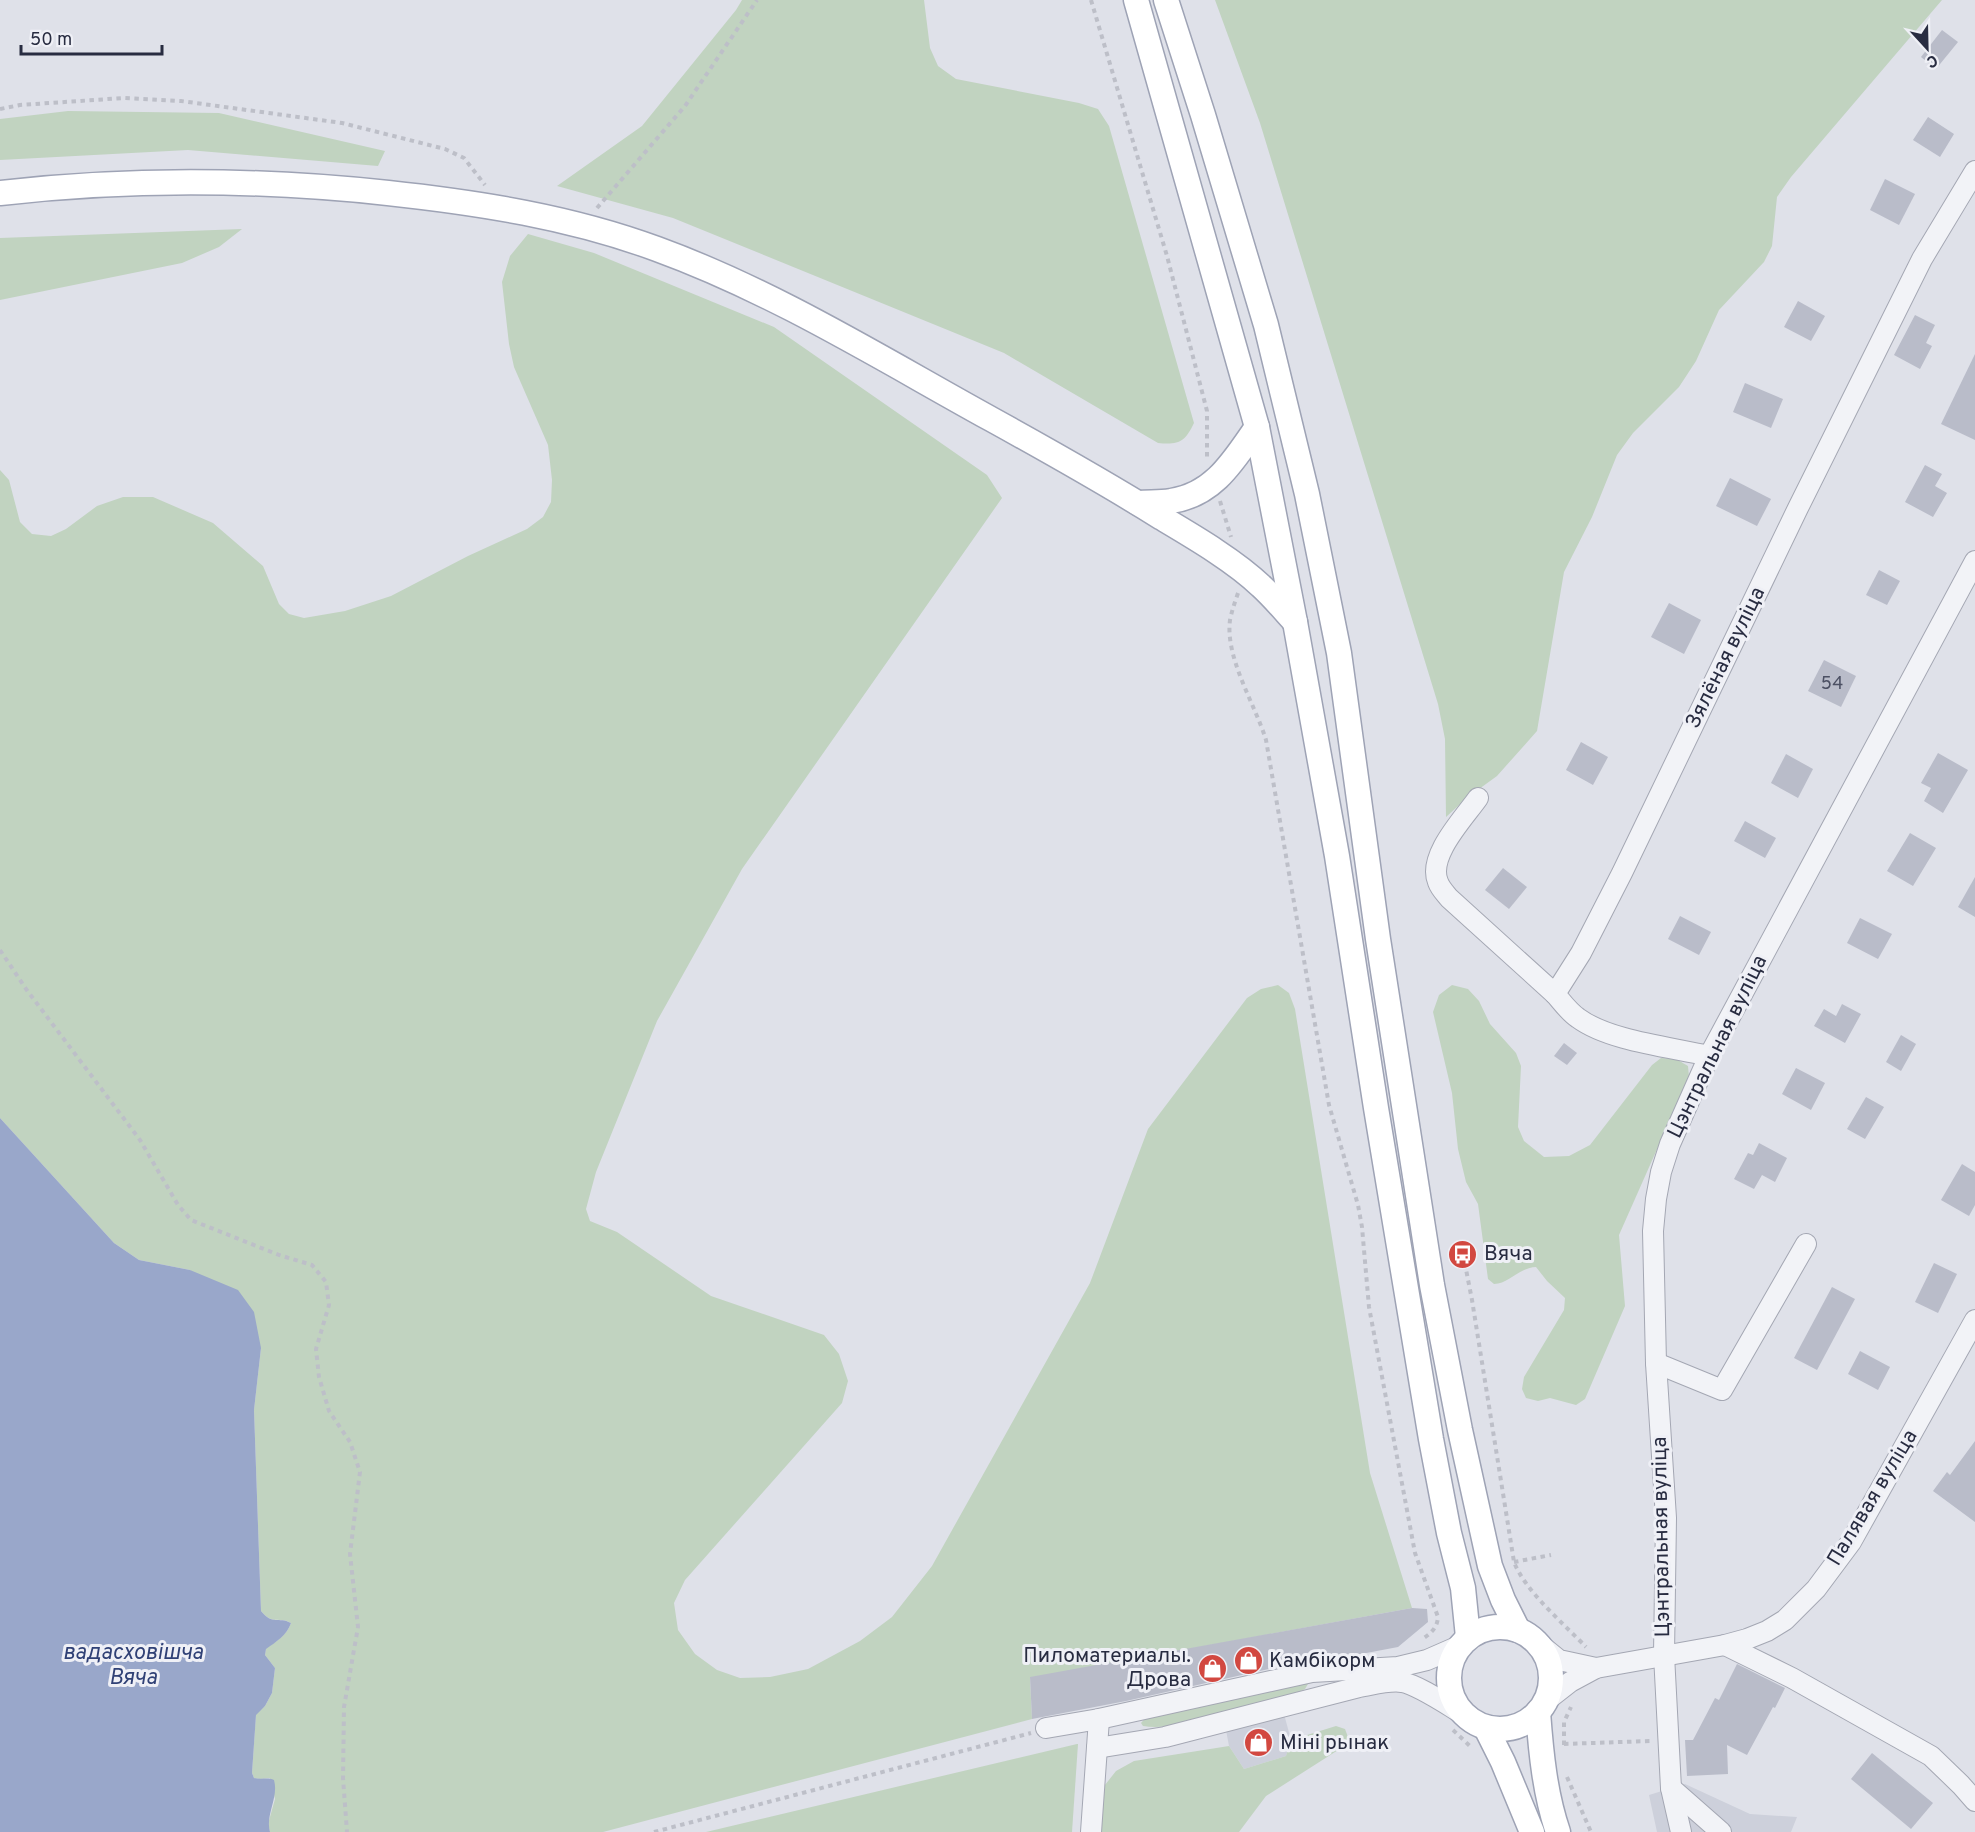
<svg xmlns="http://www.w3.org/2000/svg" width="1975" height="1832" font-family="Overpass,sans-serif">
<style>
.built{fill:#cdd0db}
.green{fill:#c1d3c0}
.water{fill:#99a7ca}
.building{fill:#b9bcc9}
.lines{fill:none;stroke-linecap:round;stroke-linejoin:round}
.minor-casing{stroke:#a4a7b3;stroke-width:22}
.major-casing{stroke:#9ea3b5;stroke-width:27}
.path{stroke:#bdbfc8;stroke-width:4;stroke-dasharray:4.5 4.5;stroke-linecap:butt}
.minor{stroke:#f2f3f7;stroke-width:20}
.major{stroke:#fff;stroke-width:24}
.labels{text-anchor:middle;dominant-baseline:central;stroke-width:6;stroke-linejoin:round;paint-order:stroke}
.number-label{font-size:18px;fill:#4c5063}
.street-label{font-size:21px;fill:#282c41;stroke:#eff0f6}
.poi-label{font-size:21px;fill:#282c41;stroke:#eff0f6;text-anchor:start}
.water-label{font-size:22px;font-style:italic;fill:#304176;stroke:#eff0f6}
</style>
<rect width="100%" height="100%" fill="#dfe1e9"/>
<g class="built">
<path d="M1284 1714 1291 1740 1286 1756 1244 1769 1229 1746 1226 1730Z"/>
<path d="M1685 1784 1750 1814 1797 1817 1791 1832H1657L1649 1795Z"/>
</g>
<g class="green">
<path d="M742 0H924L930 48 938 66 956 79 1079 103 1098 109 1109 126 1194 423C1185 442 1179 445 1158 443L1004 353 673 218 557 186 642 126 736 10Z"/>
<path d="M1215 0H1942L1791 177 1777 197 1772 246 1764 262 1719 310 1696 361 1679 387 1633 433 1617 455 1592 517 1564 572 1537 731 1497 776 1468 797 1446 817 1445 739 1438 704 1260 123Z"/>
<path d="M68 111 219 113 385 151 378 166 188 150 0 160V119Z"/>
<path d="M242 229 219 247 182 263 0 300V238Z"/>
<path d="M528 234 594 253 774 327 987 475 1002 498 742 869 657 1021 596 1172 586 1209 590 1221 617 1232 711 1296 824 1335 839 1354 848 1381 842 1403 685 1580 674 1603 678 1630 695 1654 717 1670 740 1678 770 1677 808 1669 860 1641 892 1617 932 1566 1090 1283 1148 1129 1247 998 1261 989 1278 985 1289 993 1295 1009 1370 1473 1412 1608 1030 1678 1032 1719 603 1832H270L268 1824 275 1799 270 1778 260 1779 254 1778 252 1773 256 1714 265 1706 272 1693 275 1668 265 1655 266 1648C276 1642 287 1635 291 1623 279 1616 273 1626 261 1611L254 1410 261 1348 190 1270 139 1260 114 1243 0 1118V470L9 480 20 522 32 534 51 536 66 529 97 506 123 497H153L213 523 263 566 279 604 289 614 304 618 345 611 391 596 468 556 527 529 543 517 551 502 552 480 548 445 514 367 509 344 502 282 510 256Z"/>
<path d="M1452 985 1468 989 1479 1001 1490 1024 1516 1053 1521 1066 1518 1127 1524 1141 1544 1157 1569 1156 1590 1145 1652 1065 1661 1058 1676 1059 1688 1066 1689 1077 1619 1235 1625 1306 1585 1399 1576 1405 1550 1398 1538 1401 1526 1398 1522 1389 1524 1377 1564 1310 1565 1298 1547 1281 1536 1267C1518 1268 1509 1284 1494 1284L1488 1279 1478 1204 1466 1182 1458 1149 1452 1093 1433 1012 1439 995Z"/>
<path d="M1307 1682 1308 1684 1305 1689 1297 1693C1264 1702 1231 1712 1198 1720 1180 1724 1162 1729 1143 1726L1141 1723 1148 1715Z"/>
<path d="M1336 1726 1345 1729 1348 1737 1346 1745 1266 1796 1239 1832H1100L1101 1790 1116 1771 1134 1761 1229 1746 1244 1769 1286 1756 1291 1740Z"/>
<path d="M1078 1744 1072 1832H706L1077 1744Z"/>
</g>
<path class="water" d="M0 1118 114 1243 139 1260 190 1270 238 1290 254 1312 261 1348 254 1410 261 1611C273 1626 278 1616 291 1623 287 1635 276 1642 266 1649L265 1655 275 1668 272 1693 265 1706 256 1715 252 1773 254 1778C262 1780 268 1777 274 1780 279 1798 265 1815 270 1832H0Z"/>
<g class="building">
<path d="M1942 30 1958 42 1936 69 1921 57Z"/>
<path d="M1928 117 1954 134 1940 157 1913 140Z"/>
<path d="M1885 179 1915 194 1899 225 1870 210Z"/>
<path d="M1798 301 1825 316 1811 341 1784 327Z"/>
<path d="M1915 315 1935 325 1926 343 1932 346 1920 369 1894 355Z"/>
<path d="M1975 354V440L1941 424Z"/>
<path d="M1745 383 1783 399 1771 428 1733 412Z"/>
<path d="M1925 465 1942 474 1935 486 1947 493 1933 517 1905 502Z"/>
<path d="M1730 478 1771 499 1757 526 1716 506Z"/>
<path d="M1879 570 1900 581 1887 605 1866 595Z"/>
<path d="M1669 603 1701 620 1684 654 1651 637Z"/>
<path d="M1824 660 1856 676 1841 707 1808 691Z"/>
<path d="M1581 742 1608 757 1593 785 1566 770Z"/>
<path d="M1938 753 1968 770 1943 813 1924 801 1931 788 1921 783Z"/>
<path d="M1786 754 1813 769 1798 798 1771 783Z"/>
<path d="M1745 821 1776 838 1765 858 1734 841Z"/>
<path d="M1910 833 1936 848 1913 886 1887 871Z"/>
<path d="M1503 868 1527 887 1509 909 1485 890Z"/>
<path d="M1975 877V917L1958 907Z"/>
<path d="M1680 916 1711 932 1699 955 1668 939Z"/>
<path d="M1860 918 1892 934 1878 959 1847 943Z"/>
<path d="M1842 1004 1861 1014 1845 1043 1814 1026 1824 1009 1836 1016Z"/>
<path d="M1901 1035 1916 1044 1901 1071 1886 1062Z"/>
<path d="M1564 1043 1577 1053 1567 1065 1554 1056Z"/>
<path d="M1796 1068 1825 1083 1811 1110 1782 1094Z"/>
<path d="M1866 1097 1884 1107 1865 1139 1847 1129Z"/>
<path d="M1759 1143 1787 1158 1775 1182 1762 1175 1754 1189 1734 1179 1748 1153 1753 1155Z"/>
<path d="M1962 1164 1975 1172V1205L1969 1216 1941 1200Z"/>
<path d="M1934 1263 1957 1274 1938 1313 1915 1302Z"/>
<path d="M1832 1287 1855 1299 1817 1370 1794 1358Z"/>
<path d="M1860 1351 1890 1367 1878 1390 1848 1374Z"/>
<path d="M1975 1441V1522L1933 1491 1947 1472 1950 1475Z"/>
<path d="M1412 1608 1427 1609 1428 1622 1398 1647 1340 1658 1309 1660 1126 1701 1032 1719 1030 1677Z"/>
<path d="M1737 1664 1785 1688 1775 1708 1773 1707 1747 1755 1727 1745 1728 1774 1687 1776 1685 1740H1693L1715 1698 1719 1700Z"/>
<path d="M1872 1753 1933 1803 1911 1829 1851 1779Z"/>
</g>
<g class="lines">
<defs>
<g id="minor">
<path d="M1478 798C1464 818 1427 856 1438 882 1440 888 1445 893 1449 898L1555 994"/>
<path d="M1709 1056C1670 1047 1609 1041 1578 1018 1569 1012 1562 1002 1555 994L1581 953 1622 873 1798 508 1922 259 1975 171"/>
<path d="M1656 1363 1722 1390 1806 1244"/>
<path d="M1532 1638 1559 1660 1596 1668"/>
<path d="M1725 1645 1792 1678 1931 1756 1961 1785 1975 1801"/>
<path d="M1547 1700 1570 1682 1596 1668 1725 1645 1747 1639 1767 1631 1785 1620 1816 1589 1851 1542 1975 1320"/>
<path d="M1046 1728 1099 1719 1312 1672 1398 1667 1427 1660 1459 1646"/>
<path d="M1097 1748 1165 1737 1359 1687C1372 1685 1388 1680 1402 1682 1418 1685 1446 1704 1461 1713"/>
<path d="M1671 1788 1721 1832"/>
<path d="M1091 1832 1099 1719"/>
<path d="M1681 1832 1671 1788 1664 1655 1666 1518 1656 1363 1653 1231 1656 1199 1661 1172 1670 1144 1709 1056 1975 561"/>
</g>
<g id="major">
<path d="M1136 0 1257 427 1295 622 1337 856 1376 1108 1431 1439 1449 1533 1463 1588 1468 1637"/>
<path d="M1166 0 1203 115 1266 325 1307 494 1339 653 1378 939 1432 1285 1460 1430 1490 1566 1503 1600 1518 1630"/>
<path d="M0 193C130 178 258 179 388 193 480 203 570 217 657 249 775 292 882 359 991 419 1049 451 1106 483 1162 518 1194 537 1235 561 1261 586 1273 597 1284 610 1295 622"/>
<path d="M1138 503C1149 502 1160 503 1171 501 1214 495 1234 460 1257 427"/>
<circle cx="1500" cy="1678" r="51"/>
<path d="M1538 1712C1541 1753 1545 1794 1558 1832"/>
<path d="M1486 1728 1503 1762 1532 1832"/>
</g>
</defs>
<use href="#minor" class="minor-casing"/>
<use href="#major" class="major-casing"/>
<g class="path">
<path d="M1091 0 1167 256 1207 411V460"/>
<path d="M0 109 20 105 124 98 181 101 342 123 445 149 464 158 485 185"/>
<path d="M597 208 685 106 757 0"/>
<path d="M1220 501 1231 537"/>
<path d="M1238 593C1235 602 1232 610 1230 620 1225 658 1255 704 1266 740L1329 1105 1358 1205 1362 1227 1369 1307 1415 1553 1438 1617C1437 1629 1430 1634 1421 1640"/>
<path d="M0 950 26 989 140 1140 178 1205 191 1220 279 1255 312 1265 326 1282 329 1305 316 1349 319 1377 329 1411 350 1442 360 1472 350 1554 358 1627 344 1707 343 1778 347 1832"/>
<path d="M1463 1254 1472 1300 1514 1562C1525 1591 1565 1625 1586 1647"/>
<path d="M1514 1562 1551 1555"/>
<path d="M1453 1730 1472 1748"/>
<path d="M1564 1744 1650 1741"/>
<path d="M1564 1745V1722L1571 1707"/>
<path d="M1567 1777 1591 1832"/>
<path d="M654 1832 1031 1733"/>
</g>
<use href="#minor" class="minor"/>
<use href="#major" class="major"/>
</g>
<defs>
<symbol id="bus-disc" viewBox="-11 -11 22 22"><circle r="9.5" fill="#d24840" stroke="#eff0f6"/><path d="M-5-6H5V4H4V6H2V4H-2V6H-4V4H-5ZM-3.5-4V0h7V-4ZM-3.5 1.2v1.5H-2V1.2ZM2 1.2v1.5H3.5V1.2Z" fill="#fff"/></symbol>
<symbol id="shop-disc" viewBox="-11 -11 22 22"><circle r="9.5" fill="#d24840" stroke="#eff0f6"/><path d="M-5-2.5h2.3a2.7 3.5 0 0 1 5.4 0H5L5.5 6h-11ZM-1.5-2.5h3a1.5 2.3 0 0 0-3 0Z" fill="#fff"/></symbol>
</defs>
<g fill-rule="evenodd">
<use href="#bus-disc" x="1446" y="1238" width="33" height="33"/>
<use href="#shop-disc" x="1232" y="1644" width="33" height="33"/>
<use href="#shop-disc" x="1196" y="1652" width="33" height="33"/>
<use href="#shop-disc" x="1242" y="1726" width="33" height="33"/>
</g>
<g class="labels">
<g class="number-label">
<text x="1832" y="684">54</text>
</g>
<g class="street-label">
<text transform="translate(1726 658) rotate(-64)">Зялёная вуліца</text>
<text transform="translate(1718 1047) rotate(-64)">Цэнтральная вуліца</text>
<text transform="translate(1873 1498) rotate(-59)">Палявая вуліца</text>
<text transform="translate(1662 1537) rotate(-91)">Цэнтральная вуліца</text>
</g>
<g class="poi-label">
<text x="1484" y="1254">Вяча</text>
<text x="1191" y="1656" text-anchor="end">Пиломатериалы.<tspan x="1191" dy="24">Дрова</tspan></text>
<text x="1269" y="1661">Камбікорм</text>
<text x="1280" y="1743">Міні рынак</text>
</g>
<g class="water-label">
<text x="133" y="1653">вадасховішча<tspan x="133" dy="25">Вяча</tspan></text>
</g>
</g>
<g transform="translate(1927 48) rotate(158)" stroke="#eff0f6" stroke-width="4.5" paint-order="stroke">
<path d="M0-4.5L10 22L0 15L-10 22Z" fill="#282c41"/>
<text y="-9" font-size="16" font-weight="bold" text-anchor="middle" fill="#282c41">С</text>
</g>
<path d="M21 45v9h141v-9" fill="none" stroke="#282c41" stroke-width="3"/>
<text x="30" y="45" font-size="18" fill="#282c41" stroke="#eff0f6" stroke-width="4.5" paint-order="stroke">50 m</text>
</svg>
